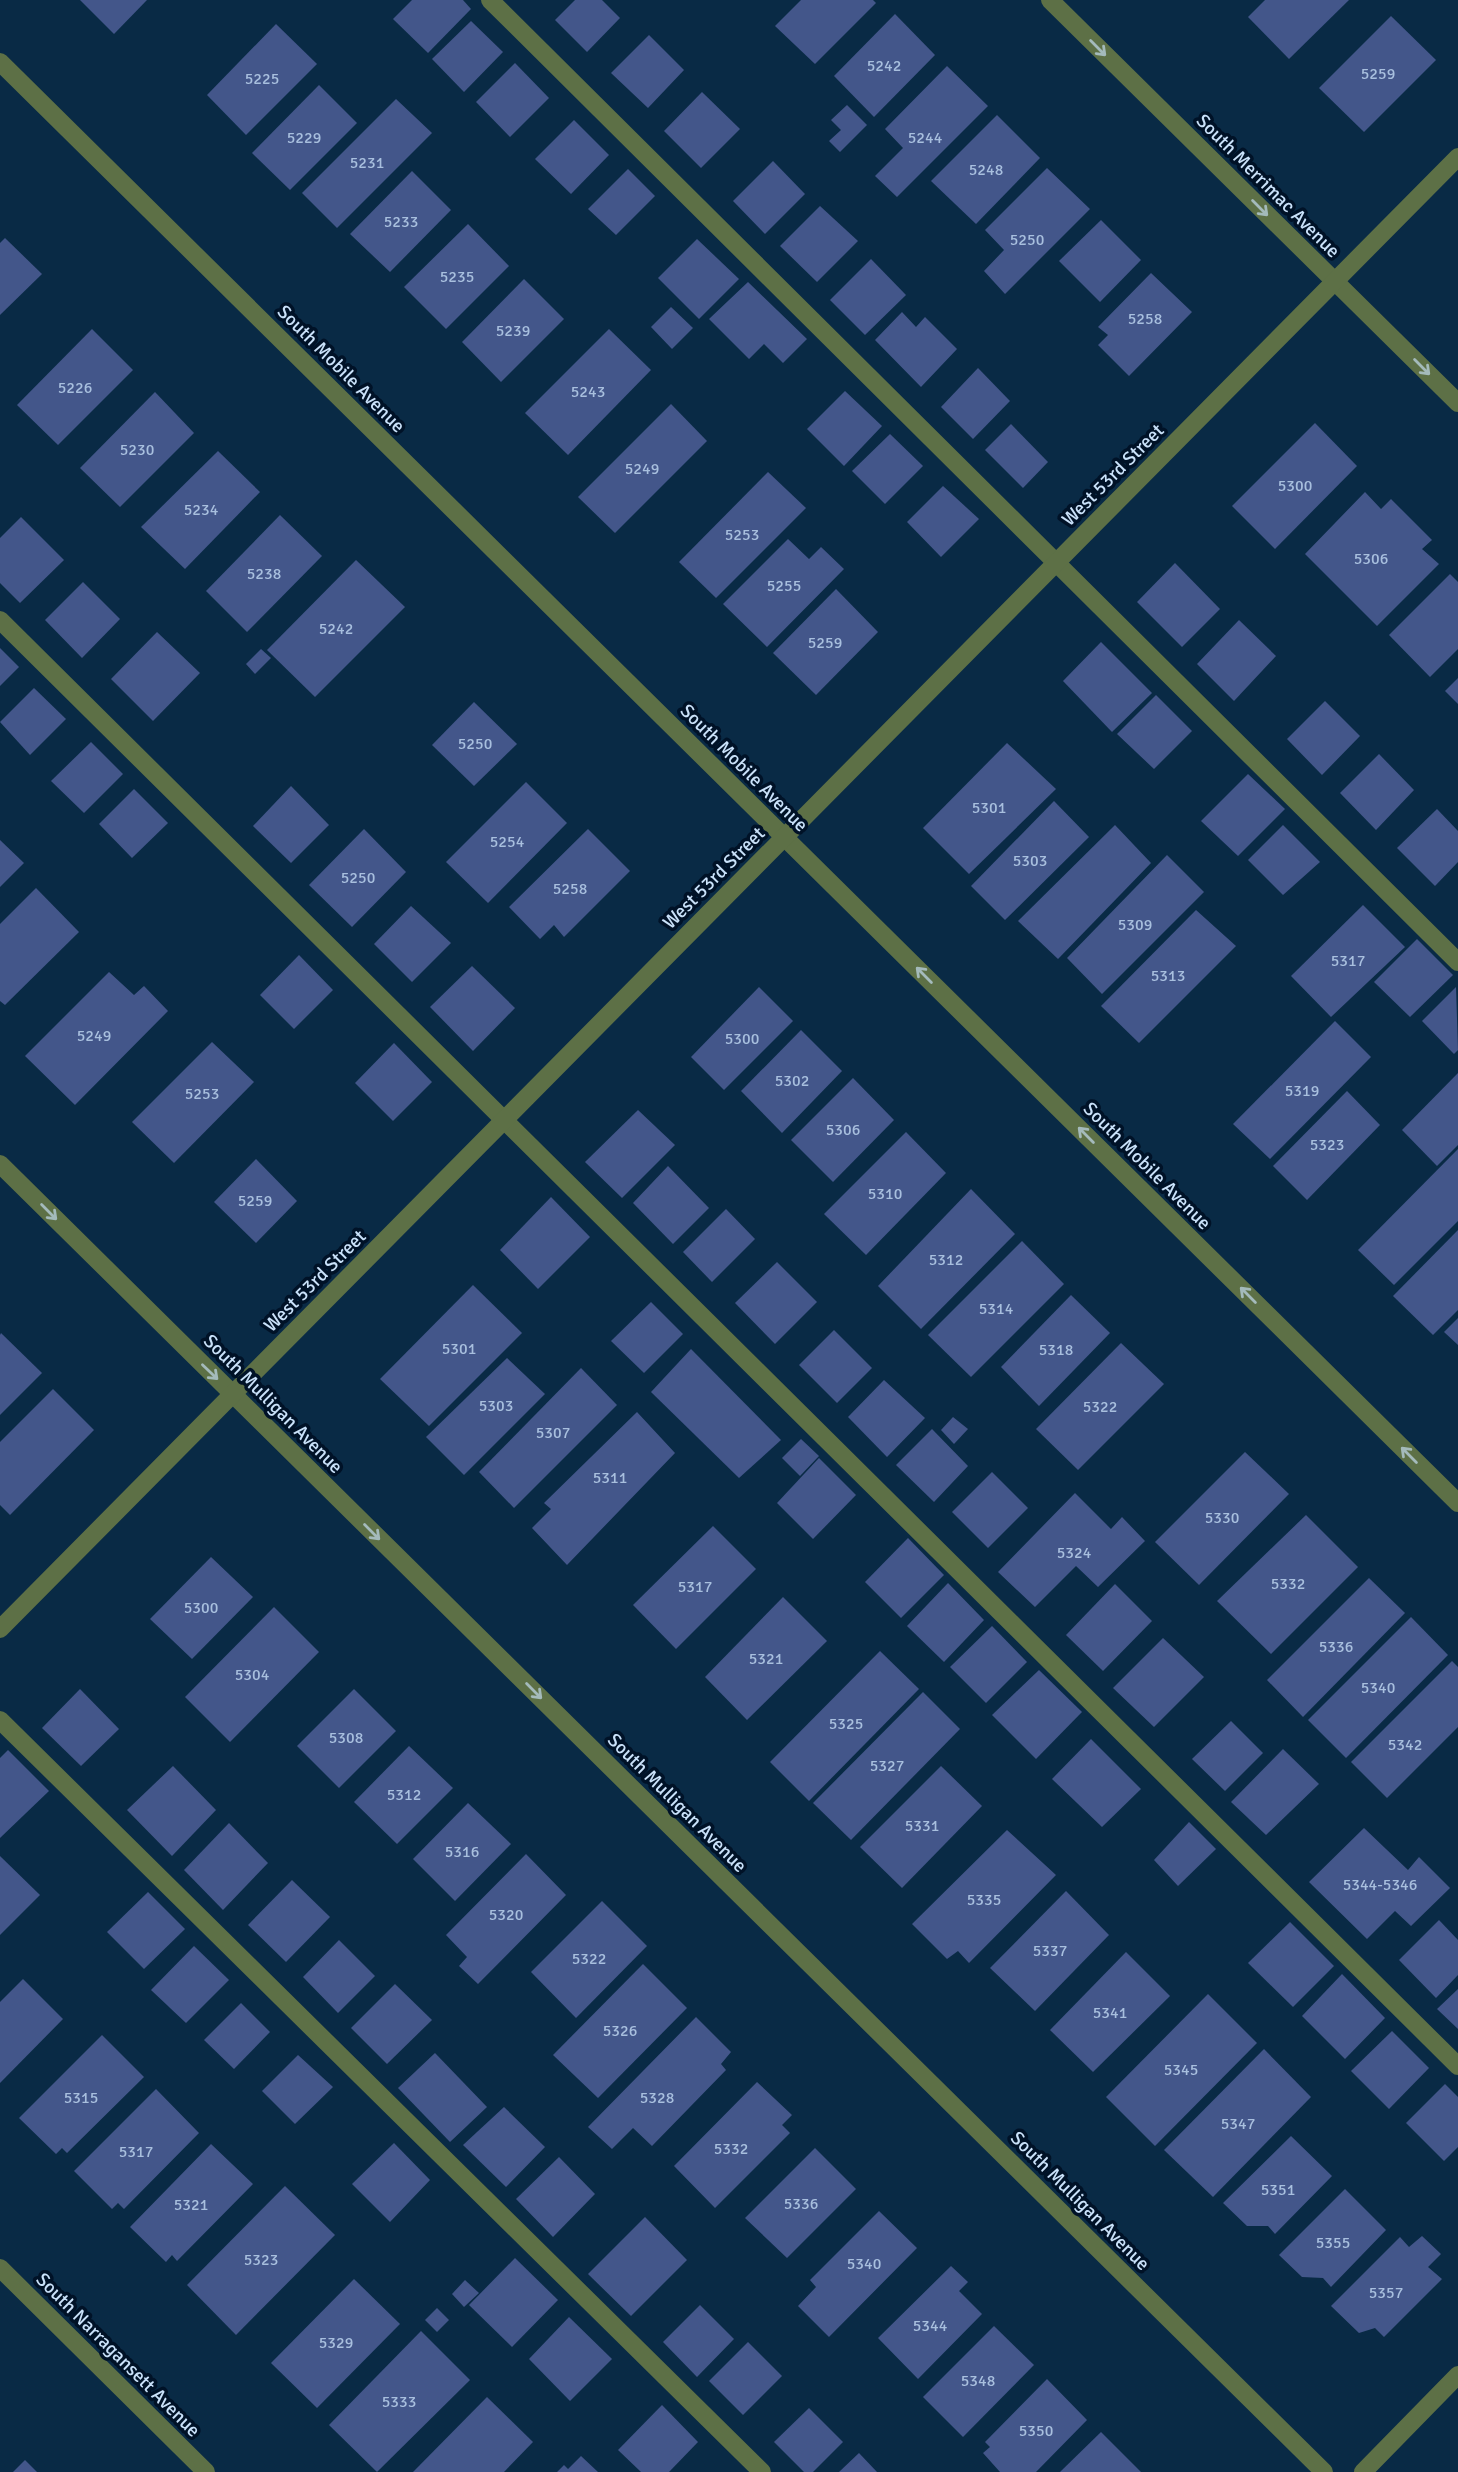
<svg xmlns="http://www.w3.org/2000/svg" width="1458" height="2472" font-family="Signika,sans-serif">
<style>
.building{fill:#43568a}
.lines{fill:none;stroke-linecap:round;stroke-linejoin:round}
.minor{stroke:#5d7046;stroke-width:18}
.oneway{stroke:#a4babb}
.labels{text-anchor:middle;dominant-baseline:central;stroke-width:7;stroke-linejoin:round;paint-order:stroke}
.number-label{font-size:16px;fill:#a8bfde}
.street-label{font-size:19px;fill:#cae2fa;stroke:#001227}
</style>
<rect width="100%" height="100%" fill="#092a45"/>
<g class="building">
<path d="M80 0H147L114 34Z"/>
<path d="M412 0H463L471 9 428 53 393 19Z"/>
<path d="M575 0H602L620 18 587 52 555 20Z"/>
<path d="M801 0H873L876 3 815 64 775 26Z"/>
<path d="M1265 0H1349L1289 59 1248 17Z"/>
<path d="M895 14 935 55 874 117 834 76Z"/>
<path d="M1391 16 1436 60 1364 132 1319 88Z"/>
<path d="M471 21 503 52 464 92 432 59Z"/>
<path d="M276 24 317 64 246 135 207 95Z"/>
<path d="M649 35 684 70 648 108 611 73Z"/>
<path d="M515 63 549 98 510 137 476 102Z"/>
<path d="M947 66 988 106 897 197 875 176 903 148 885 129Z"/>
<path d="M319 85 357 123 290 190 252 153Z"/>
<path d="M702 92 740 129 701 168 664 131Z"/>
<path d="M396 99 432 133 337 228 302 193Z"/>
<path d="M847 105 867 125 840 152 829 141 841 130 831 120Z"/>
<path d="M997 115 1040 158 976 224 931 181Z"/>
<path d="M574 120 609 155 571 194 535 159Z"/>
<path d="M773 161 805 194 765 234 733 201Z"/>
<path d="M1047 168 1090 209 1005 294 984 271 1004 250 985 230Z"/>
<path d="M628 169 655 196 616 235 588 209Z"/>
<path d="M412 171 451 210 390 272 350 234Z"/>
<path d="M820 206 858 241 817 282 780 246Z"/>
<path d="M1101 220 1141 260 1100 302 1059 261Z"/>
<path d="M468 224 509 266 446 329 404 287Z"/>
<path d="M5 238 42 274 0 315V243Z"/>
<path d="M697 239 739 279 699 319 658 278Z"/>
<path d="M871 259 906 295 865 335 830 300Z"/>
<path d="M1151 273 1192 312 1129 376 1098 345 1108 335 1098 327Z"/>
<path d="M524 279 564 319 501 382 462 342Z"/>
<path d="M748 282 807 339 783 363 764 344 749 359 709 319Z"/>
<path d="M671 307 693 328 672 349 651 327Z"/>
<path d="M902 312 916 327 925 317 957 349 921 387 875 340Z"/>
<path d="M92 329 133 370 58 445 17 405Z"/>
<path d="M609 329 651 370 568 455 525 413Z"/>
<path d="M978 368 1010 401 973 439 941 407Z"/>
<path d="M845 391 882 426 844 466 807 429Z"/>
<path d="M155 392 194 433 120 507 80 468Z"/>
<path d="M671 404 707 441 615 533 578 497Z"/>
<path d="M1315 423 1357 466 1275 549 1232 506Z"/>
<path d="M1011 424 1048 462 1023 488 985 450Z"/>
<path d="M890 434 923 466 885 504 852 471Z"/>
<path d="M218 451 260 492 185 569 141 527Z"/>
<path d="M768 472 806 508 716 598 679 562Z"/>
<path d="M943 486 979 519 941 557 907 522Z"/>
<path d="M1365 492 1381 509 1391 499 1432 540 1422 549 1439 564 1377 626 1305 554Z"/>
<path d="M280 515 322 556 247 632 206 591Z"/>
<path d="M21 517 64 560 20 603 0 583V538Z"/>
<path d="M788 539 809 559 821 547 844 569 767 647 723 604Z"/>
<path d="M356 560 405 607 315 697 267 650Z"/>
<path d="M1175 563 1220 609 1182 647 1137 602Z"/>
<path d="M1450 574 1458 582V649L1430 677 1389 635Z"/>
<path d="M83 582 120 619 82 658 45 620Z"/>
<path d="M836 589 878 632 816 695 773 653Z"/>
<path d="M1239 620 1276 656 1234 701 1197 664Z"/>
<path d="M157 632 200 673 153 721 111 679Z"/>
<path d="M1101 642 1152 693 1112 732 1063 681Z"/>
<path d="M0 648 19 667 0 686Z"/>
<path d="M261 649 271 658 255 674 246 664Z"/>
<path d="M1458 678V704L1445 691Z"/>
<path d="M34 688 66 719 30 755 0 722Z"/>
<path d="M1156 695 1192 731 1154 769 1117 734Z"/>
<path d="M1325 701 1360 736 1322 775 1287 739Z"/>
<path d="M474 702 517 744 474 786 432 745Z"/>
<path d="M91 742 123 774 84 813 51 781Z"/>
<path d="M1007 743 1056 789 969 874 923 828Z"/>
<path d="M1379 754 1414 790 1376 830 1340 793Z"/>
<path d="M1248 774 1285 809 1238 856 1201 821Z"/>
<path d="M526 782 567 823 488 903 446 862Z"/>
<path d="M291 786 329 825 291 863 253 826Z"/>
<path d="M134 789 168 823 132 858 99 824Z"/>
<path d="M1054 801 1089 837 1005 920 971 886Z"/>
<path d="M1437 809 1458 831V862L1435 886 1397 848Z"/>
<path d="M1115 825 1151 863 1058 959 1018 921Z"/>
<path d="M1283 825 1320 862 1283 895 1248 860Z"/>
<path d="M364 829 406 872 352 927 309 885Z"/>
<path d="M588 829 630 871 564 937 554 925 540 939 509 907Z"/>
<path d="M0 840 24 863 0 887Z"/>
<path d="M1167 855 1204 892 1102 994 1067 958Z"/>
<path d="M36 888 79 932 5 1005 0 1001V924Z"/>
<path d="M1363 905 1405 947 1331 1017 1291 976Z"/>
<path d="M411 906 451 943 412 982 374 944Z"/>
<path d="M1196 910 1236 946 1139 1043 1101 1006Z"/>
<path d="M1417 939 1453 975 1410 1017 1374 982Z"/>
<path d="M299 955 333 990 294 1029 260 995Z"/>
<path d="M472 966 515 1008 473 1051 430 1007Z"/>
<path d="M109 972 134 995 144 986 168 1011 75 1105 25 1056Z"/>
<path d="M759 987 793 1021 724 1090 691 1057Z"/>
<path d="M1456 987 1458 1050 1454 1054 1422 1021Z"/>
<path d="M1335 1021 1371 1057 1270 1159 1233 1124Z"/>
<path d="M801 1030 842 1071 782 1133 741 1091Z"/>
<path d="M212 1042 254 1082 174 1163 132 1122Z"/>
<path d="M394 1043 432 1082 393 1121 355 1083Z"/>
<path d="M1458 1073V1145L1437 1166 1402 1130Z"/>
<path d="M853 1078 894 1120 833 1182 791 1140Z"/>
<path d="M1347 1091 1380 1125 1307 1200 1273 1166Z"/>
<path d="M638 1110 675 1145 622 1198 585 1162Z"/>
<path d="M906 1132 946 1173 866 1255 824 1214Z"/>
<path d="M1458 1149V1221L1394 1285 1358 1250Z"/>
<path d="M256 1159 297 1201 256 1243 214 1202Z"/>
<path d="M668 1166 709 1208 673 1244 633 1203Z"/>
<path d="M971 1189 1015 1234 921 1329 878 1286Z"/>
<path d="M551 1197 590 1237 538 1289 500 1250Z"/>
<path d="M726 1209 755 1239 712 1282 683 1252Z"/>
<path d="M1458 1230V1310L1433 1335 1393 1296Z"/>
<path d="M1022 1241 1064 1284 971 1377 928 1335Z"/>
<path d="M777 1262 817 1302 775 1344 735 1303Z"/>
<path d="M473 1285 522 1333 429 1426 380 1379Z"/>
<path d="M1071 1295 1110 1333 1039 1406 1001 1367Z"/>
<path d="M651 1302 683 1334 644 1373 611 1341Z"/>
<path d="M1458 1318V1345L1444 1332Z"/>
<path d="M834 1330 872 1368 837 1403 799 1365Z"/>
<path d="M1 1333 42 1373 0 1415V1335Z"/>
<path d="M1121 1343 1164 1384 1078 1470 1036 1429Z"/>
<path d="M691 1349 781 1440 739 1478 651 1392Z"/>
<path d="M507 1358 545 1394 464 1475 426 1437Z"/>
<path d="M581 1368 617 1405 514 1508 479 1472Z"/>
<path d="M884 1380 925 1418 887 1457 848 1417Z"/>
<path d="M53 1389 94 1430 10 1515 0 1505V1442Z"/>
<path d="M637 1412 675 1453 567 1565 532 1528 551 1509 544 1503Z"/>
<path d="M953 1417 968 1429 954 1444 941 1430Z"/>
<path d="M932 1429 968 1466 934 1502 896 1465Z"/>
<path d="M801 1439 819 1456 800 1476 782 1458Z"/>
<path d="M1245 1452 1289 1494 1199 1585 1155 1542Z"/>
<path d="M819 1458 856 1495 813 1539 777 1503Z"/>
<path d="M992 1472 1028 1508 988 1548 952 1512Z"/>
<path d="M1075 1493 1111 1529 1122 1517 1145 1541 1098 1587 1076 1566 1035 1607 998 1572Z"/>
<path d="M1306 1515 1358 1567 1271 1654 1217 1601Z"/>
<path d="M713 1526 756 1569 676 1649 633 1605Z"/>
<path d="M908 1538 944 1575 901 1618 865 1582Z"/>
<path d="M211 1557 253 1597 192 1659 150 1619Z"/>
<path d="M1369 1578 1405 1613 1303 1717 1267 1680Z"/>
<path d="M948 1583 984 1620 944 1662 907 1626Z"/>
<path d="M1115 1584 1152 1621 1103 1671 1066 1635Z"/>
<path d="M783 1597 827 1641 747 1720 705 1677Z"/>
<path d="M274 1607 319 1652 230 1742 185 1697Z"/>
<path d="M1411 1617 1448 1655 1346 1758 1308 1720Z"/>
<path d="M992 1626 1027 1662 986 1703 950 1667Z"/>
<path d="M1163 1638 1204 1677 1154 1727 1113 1688Z"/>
<path d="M880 1651 919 1689 809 1801 770 1762Z"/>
<path d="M1452 1661 1458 1667V1727L1387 1798 1351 1762Z"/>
<path d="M1039 1670 1082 1712 1036 1759 992 1715Z"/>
<path d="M80 1689 119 1729 81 1766 42 1728Z"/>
<path d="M354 1689 396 1731 339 1788 297 1746Z"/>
<path d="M923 1692 960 1729 851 1840 813 1803Z"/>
<path d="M1231 1721 1263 1753 1225 1791 1192 1759Z"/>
<path d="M1091 1739 1141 1789 1102 1827 1052 1779Z"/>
<path d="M409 1746 453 1788 397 1844 354 1802Z"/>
<path d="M1283 1749 1319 1784 1266 1835 1231 1802Z"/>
<path d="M8 1750 49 1791 0 1838V1758Z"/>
<path d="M173 1766 216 1810 172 1856 127 1810Z"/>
<path d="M941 1766 982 1806 902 1888 860 1847Z"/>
<path d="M468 1803 511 1844 455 1901 413 1859Z"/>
<path d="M1189 1822 1216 1849 1178 1886 1154 1860Z"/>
<path d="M229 1823 268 1863 223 1910 184 1870Z"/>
<path d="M1364 1828 1408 1870 1419 1857 1450 1888 1411 1926 1395 1911 1367 1939 1309 1882Z"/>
<path d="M1007 1830 1056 1875 969 1963 958 1951 947 1959 912 1924Z"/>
<path d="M526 1854 566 1895 478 1984 459 1966 467 1957 446 1935Z"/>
<path d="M0 1856 40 1895 0 1935Z"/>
<path d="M292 1880 330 1917 286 1962 248 1925Z"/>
<path d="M1066 1891 1109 1935 1035 2011 990 1968Z"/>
<path d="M148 1892 185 1929 144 1969 107 1932Z"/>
<path d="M602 1901 647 1946 576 2018 531 1972Z"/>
<path d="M1439 1920 1458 1940V1975L1436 1998 1399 1960Z"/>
<path d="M1290 1922 1334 1966 1293 2007 1248 1963Z"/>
<path d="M339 1940 375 1976 338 2013 303 1977Z"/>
<path d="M194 1946 229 1980 186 2023 151 1990Z"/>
<path d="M1126 1952 1170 1996 1093 2072 1050 2030Z"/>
<path d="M643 1964 687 2008 598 2098 553 2055Z"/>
<path d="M1342 1974 1385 2018 1345 2059 1302 2016Z"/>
<path d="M23 1979 63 2019 0 2083V2002Z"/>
<path d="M395 1984 432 2020 387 2064 351 2028Z"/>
<path d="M1458 1989V2029L1437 2009Z"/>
<path d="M1208 1994 1257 2043 1155 2146 1106 2097Z"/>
<path d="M241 2003 270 2032 234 2069 204 2040Z"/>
<path d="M696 2017 731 2052 721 2064 726 2070 652 2146 633 2128 612 2149 588 2127Z"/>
<path d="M1392 2031 1429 2068 1389 2109 1351 2071Z"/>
<path d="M102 2035 144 2077 67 2153 62 2148 56 2154 19 2118Z"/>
<path d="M1264 2049 1311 2097 1213 2197 1164 2150Z"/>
<path d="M435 2053 487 2107 450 2142 398 2088Z"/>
<path d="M298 2055 333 2087 295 2124 262 2091Z"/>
<path d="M757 2082 792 2115 782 2125 790 2133 715 2208 674 2166Z"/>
<path d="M1445 2084 1458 2097V2147L1444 2161 1406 2123Z"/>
<path d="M156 2089 199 2133 124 2209 118 2203 112 2209 74 2171Z"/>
<path d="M504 2107 545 2147 506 2187 463 2145Z"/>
<path d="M1291 2136 1332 2176 1275 2234 1268 2226H1247L1223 2203Z"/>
<path d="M394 2143 430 2180 390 2222 352 2184Z"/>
<path d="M211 2144 253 2184 177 2261 172 2255 166 2262 130 2227Z"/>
<path d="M815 2148 856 2189 787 2258 745 2218Z"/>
<path d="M559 2157 595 2194 553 2237 516 2199Z"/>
<path d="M285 2186 335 2235 236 2335 187 2285Z"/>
<path d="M1345 2189 1386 2230 1331 2287 1323 2278 1302 2277 1279 2255Z"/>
<path d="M879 2211 917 2248 829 2337 798 2306 816 2287 810 2280Z"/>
<path d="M645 2217 687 2260 631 2316 588 2274Z"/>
<path d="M1422 2236 1441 2254 1428 2267 1442 2279 1384 2337 1375 2328 1359 2333 1331 2306 1400 2237 1409 2247Z"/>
<path d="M515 2258 558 2300 512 2347 469 2305Z"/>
<path d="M951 2266 968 2282 959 2291 982 2314 918 2379 878 2338Z"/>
<path d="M354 2279 400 2324 317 2408 271 2363Z"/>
<path d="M465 2280 479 2293 464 2307 452 2294Z"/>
<path d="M700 2305 734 2339 697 2377 663 2342Z"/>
<path d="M437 2308 449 2320 437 2332 425 2320Z"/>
<path d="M569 2317 612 2359 570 2401 529 2359Z"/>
<path d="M994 2326 1034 2365 963 2437 923 2397Z"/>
<path d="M421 2331 470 2380 377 2472 329 2425Z"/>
<path d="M748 2342 782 2376 743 2415 709 2381Z"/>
<path d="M1047 2379 1087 2420 1036 2472H1000L983 2453 990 2447 985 2442Z"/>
<path d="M487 2397 533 2442 504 2472H413Z"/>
<path d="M662 2405 698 2442 669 2472H641L618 2450Z"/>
<path d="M809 2408 843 2442 813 2472H804L774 2442Z"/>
<path d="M1101 2432 1141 2472H1060Z"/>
<path d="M859 2453 877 2472H839Z"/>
<path d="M581 2456 598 2472H557L564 2465 568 2469Z"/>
<path d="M25 2460 37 2472H13Z"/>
</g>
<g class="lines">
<g class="minor">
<path d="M490 0 1458 962"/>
<path d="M1050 0 1458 403"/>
<path d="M0 62 1458 1503"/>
<path d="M0 620 1458 2066"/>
<path d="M0 1164 1324 2472"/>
<path d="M0 1629 1458 157"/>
<path d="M0 1720 762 2472"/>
<path d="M0 2268 206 2472"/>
<path d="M1363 2472 1458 2375"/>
</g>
</g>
<defs><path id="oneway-shaft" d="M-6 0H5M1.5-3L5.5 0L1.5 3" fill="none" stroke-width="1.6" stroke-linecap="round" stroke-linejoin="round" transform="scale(1.75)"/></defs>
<g class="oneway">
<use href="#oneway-shaft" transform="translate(1098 48) rotate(45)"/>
<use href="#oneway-shaft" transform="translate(1260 208) rotate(45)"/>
<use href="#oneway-shaft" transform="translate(1422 367) rotate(45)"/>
<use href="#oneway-shaft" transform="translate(924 975) rotate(-135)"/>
<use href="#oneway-shaft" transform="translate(1086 1135) rotate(-135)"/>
<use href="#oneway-shaft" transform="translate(49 1212) rotate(45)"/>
<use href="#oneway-shaft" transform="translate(1248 1295) rotate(-135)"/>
<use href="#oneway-shaft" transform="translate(210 1372) rotate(44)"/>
<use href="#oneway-shaft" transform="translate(1409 1455) rotate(-135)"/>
<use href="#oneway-shaft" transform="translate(372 1532) rotate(45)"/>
<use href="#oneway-shaft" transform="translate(534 1691) rotate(45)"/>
</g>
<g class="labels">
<g class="number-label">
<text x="884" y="66">5242</text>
<text x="1378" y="74">5259</text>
<text x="262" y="79">5225</text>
<text x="304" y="138">5229</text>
<text x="925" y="138">5244</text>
<text x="367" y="163">5231</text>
<text x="986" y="170">5248</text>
<text x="401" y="222">5233</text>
<text x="1027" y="240">5250</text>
<text x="457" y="277">5235</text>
<text x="1145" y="319">5258</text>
<text x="513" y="331">5239</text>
<text x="75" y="388">5226</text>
<text x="588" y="392">5243</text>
<text x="137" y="450">5230</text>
<text x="642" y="469">5249</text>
<text x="1295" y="486">5300</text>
<text x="201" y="510">5234</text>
<text x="742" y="535">5253</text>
<text x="1371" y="559">5306</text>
<text x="264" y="574">5238</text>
<text x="784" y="586">5255</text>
<text x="336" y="629">5242</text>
<text x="825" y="643">5259</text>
<text x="475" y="744">5250</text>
<text x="989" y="808">5301</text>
<text x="507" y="842">5254</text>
<text x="1030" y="861">5303</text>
<text x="358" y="878">5250</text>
<text x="570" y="889">5258</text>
<text x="1135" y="925">5309</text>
<text x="1348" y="961">5317</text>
<text x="1168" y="976">5313</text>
<text x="94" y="1036">5249</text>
<text x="742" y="1039">5300</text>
<text x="792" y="1081">5302</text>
<text x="1302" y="1091">5319</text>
<text x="202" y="1094">5253</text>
<text x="843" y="1130">5306</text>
<text x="1327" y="1145">5323</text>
<text x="885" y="1194">5310</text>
<text x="255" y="1201">5259</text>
<text x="946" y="1260">5312</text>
<text x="996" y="1309">5314</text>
<text x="459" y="1349">5301</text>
<text x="1056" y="1350">5318</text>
<text x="496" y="1406">5303</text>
<text x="1100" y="1407">5322</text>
<text x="553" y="1433">5307</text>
<text x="610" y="1478">5311</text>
<text x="1222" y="1518">5330</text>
<text x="1074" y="1553">5324</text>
<text x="1288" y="1584">5332</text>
<text x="695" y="1587">5317</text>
<text x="201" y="1608">5300</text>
<text x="1336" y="1647">5336</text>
<text x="766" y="1659">5321</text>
<text x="252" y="1675">5304</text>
<text x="1378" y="1688">5340</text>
<text x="846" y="1724">5325</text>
<text x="346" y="1738">5308</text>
<text x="1405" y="1745">5342</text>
<text x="887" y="1766">5327</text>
<text x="404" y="1795">5312</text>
<text x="922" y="1826">5331</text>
<text x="462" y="1852">5316</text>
<text x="1380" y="1885">5344-5346</text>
<text x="984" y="1900">5335</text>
<text x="506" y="1915">5320</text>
<text x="1050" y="1951">5337</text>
<text x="589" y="1959">5322</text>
<text x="1110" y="2013">5341</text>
<text x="620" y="2031">5326</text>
<text x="1181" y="2070">5345</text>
<text x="81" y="2098">5315</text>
<text x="657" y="2098">5328</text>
<text x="1238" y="2124">5347</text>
<text x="731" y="2149">5332</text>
<text x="136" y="2152">5317</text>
<text x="1278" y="2190">5351</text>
<text x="801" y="2204">5336</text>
<text x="191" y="2205">5321</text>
<text x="1333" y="2243">5355</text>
<text x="261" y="2260">5323</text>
<text x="864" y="2264">5340</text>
<text x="1386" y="2293">5357</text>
<text x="930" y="2326">5344</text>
<text x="336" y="2343">5329</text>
<text x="978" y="2381">5348</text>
<text x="399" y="2402">5333</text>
<text x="1036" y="2431">5350</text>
</g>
<g class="street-label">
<text transform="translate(1268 186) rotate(45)">South Merrimac Avenue</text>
<text transform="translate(341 369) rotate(45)">South Mobile Avenue</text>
<text transform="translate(1113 475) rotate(-45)">West 53rd Street</text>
<text transform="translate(744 768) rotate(45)">South Mobile Avenue</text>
<text transform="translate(714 878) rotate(-45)">West 53rd Street</text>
<text transform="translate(1147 1166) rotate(45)">South Mobile Avenue</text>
<text transform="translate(315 1281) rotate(-45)">West 53rd Street</text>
<text transform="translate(273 1404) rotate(45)">South Mulligan Avenue</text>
<text transform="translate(677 1803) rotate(45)">South Mulligan Avenue</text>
<text transform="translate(1080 2201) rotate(45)">South Mulligan Avenue</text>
<text transform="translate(118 2355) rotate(45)">South Narragansett Avenue</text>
</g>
</g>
</svg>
